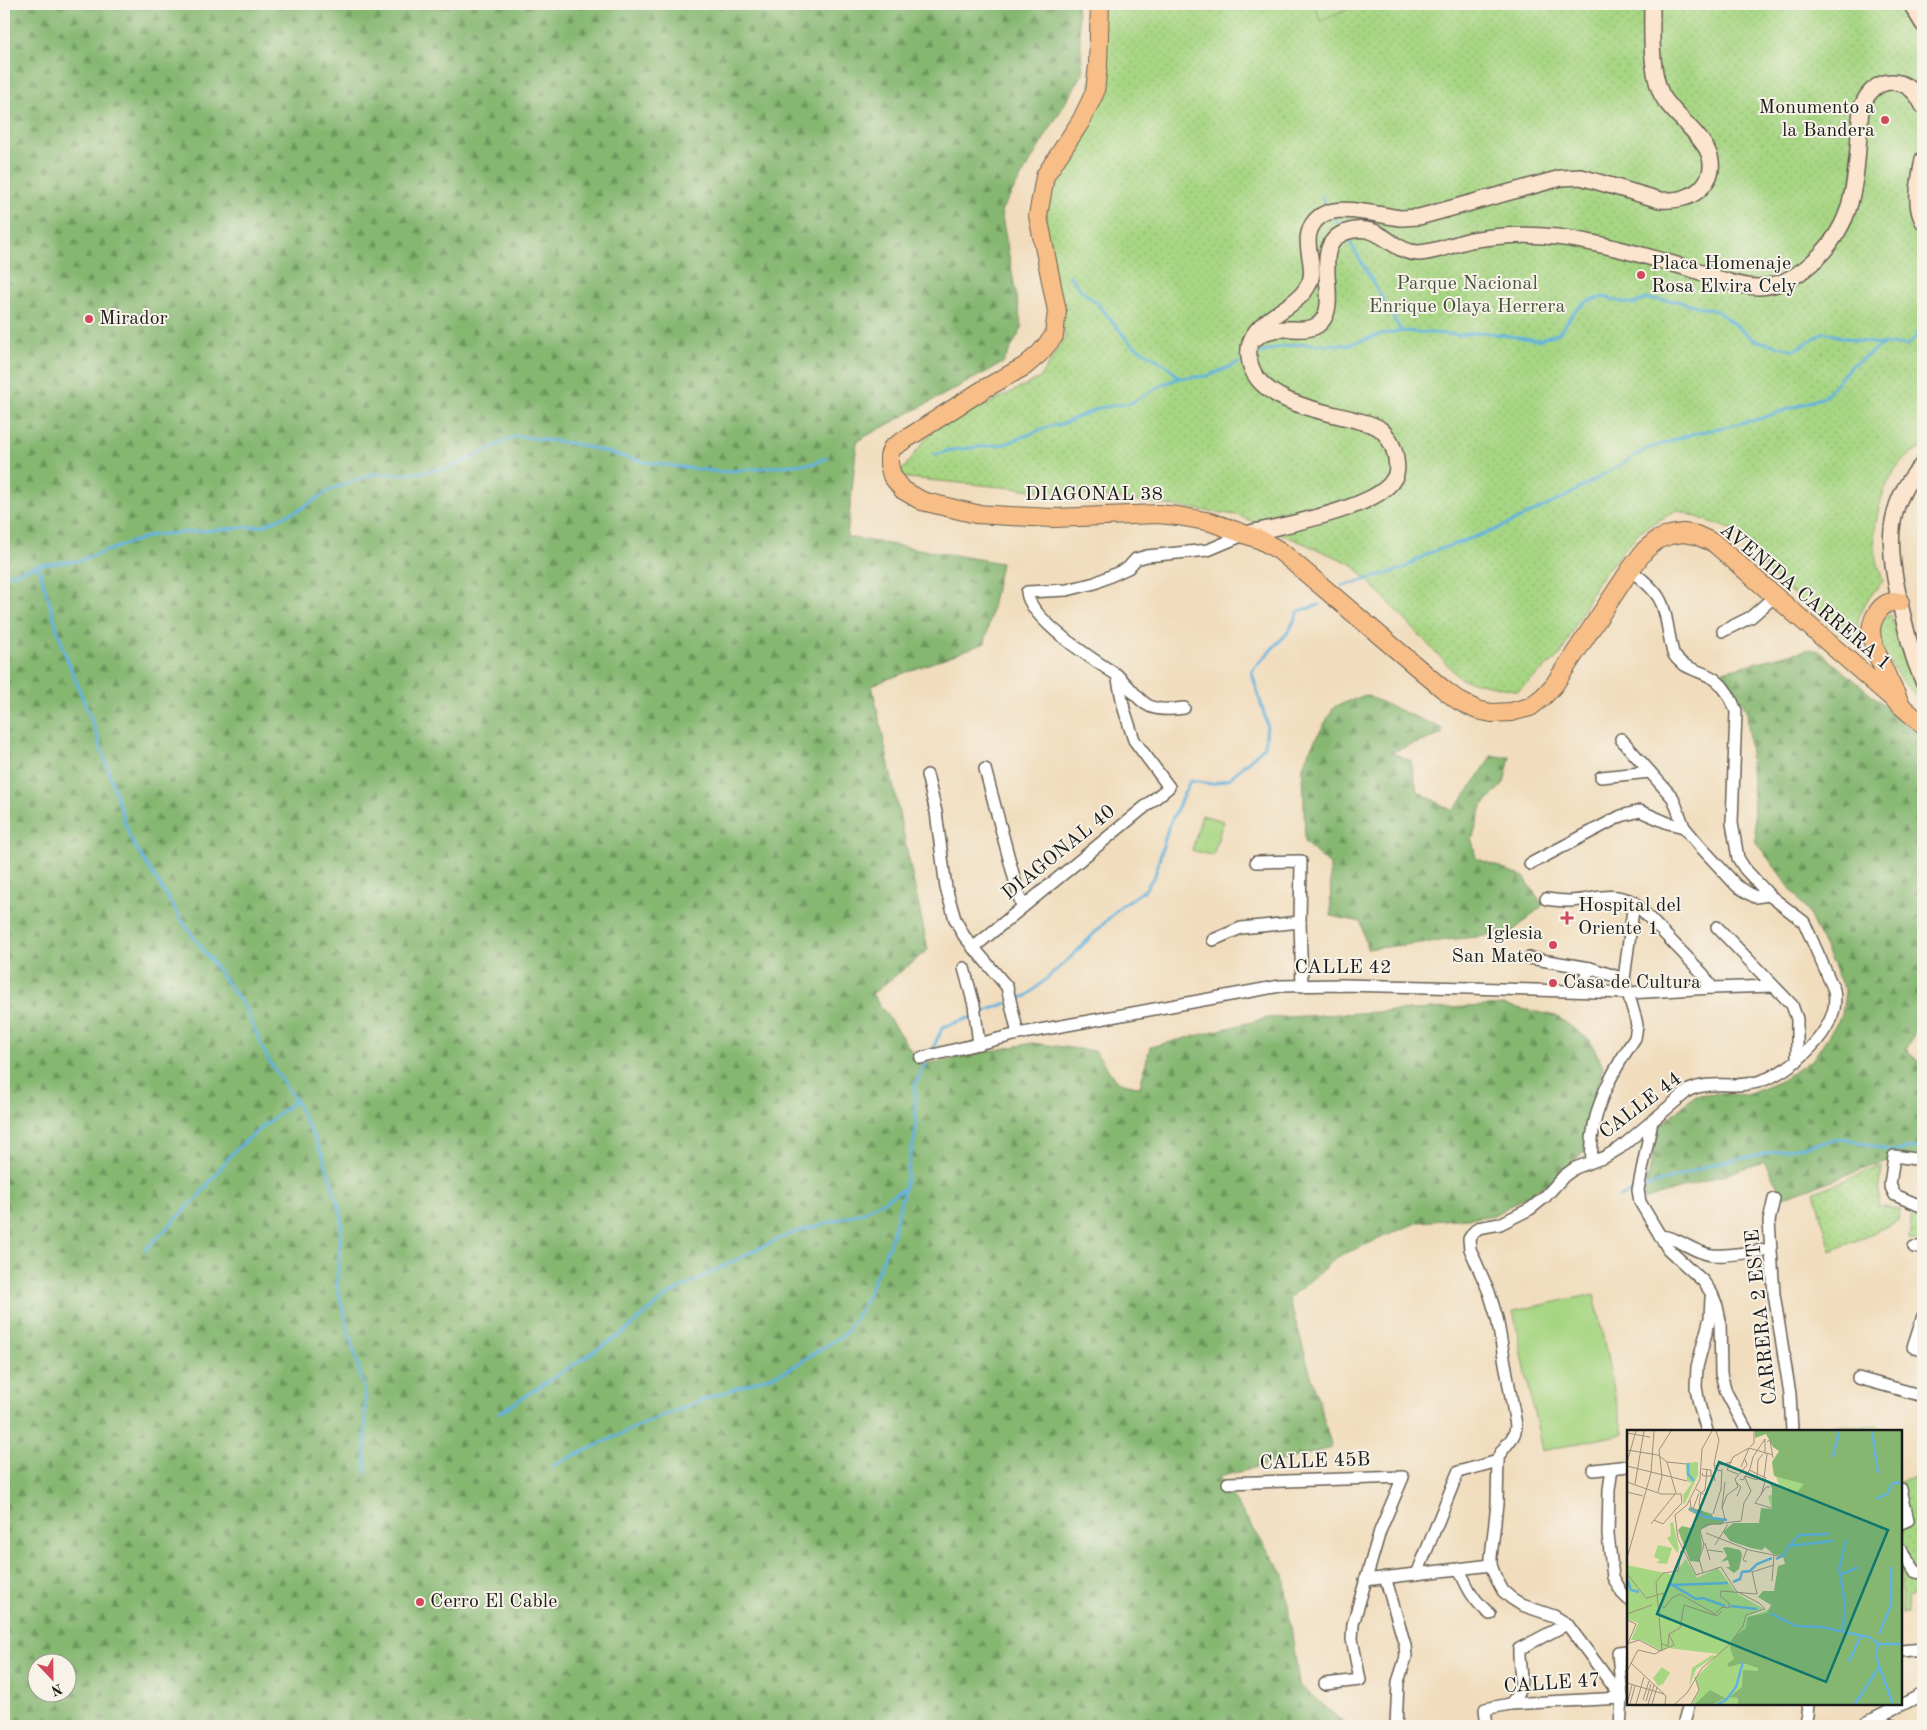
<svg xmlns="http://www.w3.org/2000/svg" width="1927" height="1730" font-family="'Old Standard TT',serif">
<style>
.grass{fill:url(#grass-dots);stroke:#627950}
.forest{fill:url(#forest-firs);stroke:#506a46;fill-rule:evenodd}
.garden{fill:#a7d683;stroke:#627950}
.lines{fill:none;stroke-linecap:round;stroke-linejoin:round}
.stream{stroke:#62b2dd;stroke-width:3}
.street-casing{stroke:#676054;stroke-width:14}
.secondary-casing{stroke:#676054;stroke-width:18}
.primary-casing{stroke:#676054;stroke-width:20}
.street{stroke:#fff;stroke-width:11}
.secondary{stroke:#fce5cf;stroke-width:15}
.primary{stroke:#f7be87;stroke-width:18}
.poi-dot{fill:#d1495b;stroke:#f7f3e8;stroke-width:2}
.labels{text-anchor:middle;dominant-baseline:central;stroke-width:4;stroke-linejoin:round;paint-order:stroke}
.poi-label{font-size:20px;fill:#1c1c1c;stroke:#f7f3e8;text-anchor:start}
.park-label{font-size:20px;fill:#46543b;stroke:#f7f3e8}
.street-label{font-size:20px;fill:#1c1c1c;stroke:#f7f3e8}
.inset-river{fill:none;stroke:#62b2dd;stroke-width:2.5}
.inset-road{fill:none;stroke:#9c907d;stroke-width:1}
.view{fill:#0f766e;fill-opacity:0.15;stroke:#0f766e;stroke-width:2.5}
.inset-edge{fill:none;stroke:#1c1c1c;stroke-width:2.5}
</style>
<defs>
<pattern id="grass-dots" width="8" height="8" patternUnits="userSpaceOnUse" patternTransform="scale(1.25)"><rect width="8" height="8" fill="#a7d683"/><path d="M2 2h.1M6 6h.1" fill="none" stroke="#8fb771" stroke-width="1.8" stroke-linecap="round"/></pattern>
<pattern id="forest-firs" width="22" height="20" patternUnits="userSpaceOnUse" patternTransform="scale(1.25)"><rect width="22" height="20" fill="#85b771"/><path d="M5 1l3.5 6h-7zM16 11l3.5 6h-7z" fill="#6c945c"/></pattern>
</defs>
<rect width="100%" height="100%" fill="#f7f3e8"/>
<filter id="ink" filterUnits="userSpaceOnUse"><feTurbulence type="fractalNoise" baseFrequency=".02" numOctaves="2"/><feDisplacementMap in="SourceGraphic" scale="10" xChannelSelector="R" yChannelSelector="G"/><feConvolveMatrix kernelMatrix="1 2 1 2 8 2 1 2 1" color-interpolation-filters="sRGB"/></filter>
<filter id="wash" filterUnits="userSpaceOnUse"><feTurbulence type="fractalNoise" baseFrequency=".0096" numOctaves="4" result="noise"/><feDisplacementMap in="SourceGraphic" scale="20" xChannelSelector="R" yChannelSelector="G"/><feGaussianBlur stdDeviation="1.12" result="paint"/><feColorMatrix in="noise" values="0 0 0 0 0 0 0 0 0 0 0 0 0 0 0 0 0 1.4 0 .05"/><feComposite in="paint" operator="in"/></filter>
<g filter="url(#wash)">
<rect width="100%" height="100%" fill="#f1ddbd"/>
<g class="grass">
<path d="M1102 4H1923V448C1891 459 1878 500 1875 531 1873 548 1878 565 1883 581 1872 594 1856 611 1858 629 1858 636 1863 645 1865 652L1775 579 1734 530 1677 510 1640 531 1597 582 1561 654 1518 691 1461 679 1352 564 1237 515 1098 496 897 477 932 431 1040 378 1065 337 1047 237 1044 202 1052 173 1085 123Z"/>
<path d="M1891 615 1906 663 1923 695V703L1903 682 1886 658 1879 643 1880 622 1886 616Z"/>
<path d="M1882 1166 1878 1206 1900 1210 1899 1220 1865 1237 1831 1251 1814 1192Z"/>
<path d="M1912 1210 1923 1213V1227L1920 1230 1923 1241 1909 1240Z"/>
<path d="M1836 1425 1880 1426 1881 1431H1836Z"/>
<path d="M1923 1476V1549L1919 1551 1923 1561V1568L1920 1569 1923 1580V1593L1907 1598 1908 1614 1901 1615V1480Z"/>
</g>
<g class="forest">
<path d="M4 4H1077L1083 73 1001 211 1022 328 1003 363 857 441 847 537 1001 563 985 643 872 685 928 950 872 994 921 1065 1032 1043 1095 1051 1116 1081 1140 1087 1150 1047 1268 1018 1503 1005 1556 1016 1590 1040 1603 1066 1584 1152 1547 1184 1492 1216 1418 1222 1337 1257 1289 1299 1332 1448 1219 1477 1284 1575 1299 1685 1348 1726H1217L1206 1725 1196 1726H4ZM38 1662H68V1692H38Z"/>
<path d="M1810 649 1819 651 1923 737V1018L1906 1049 1923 1066V1165L1884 1162 1784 1197 1764 1162 1643 1200 1659 1126 1696 1095 1716 1093 1747 1095 1781 1081 1813 1059 1842 1015 1845 991 1808 912 1756 842 1747 710 1723 671Z"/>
<path d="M1365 695 1443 729 1441 735 1391 752 1411 761 1417 791 1453 811 1479 776 1491 756 1510 757 1504 783 1482 806 1472 840 1476 858 1524 877 1543 905 1511 933 1367 949 1361 922 1331 916 1330 865 1305 843 1303 767 1309 751 1334 707Z"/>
</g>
<g class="garden">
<path d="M1314 4H1361L1321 21Z"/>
<path d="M1202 815 1223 821 1213 856 1192 850Z"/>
<path d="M1594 1294 1623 1434 1542 1451 1513 1311Z"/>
</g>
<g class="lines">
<g class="stream">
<path d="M1321 196 1328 208"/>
<path d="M1333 215 1342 229"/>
<path d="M1347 237 1401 331"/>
<path d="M1069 275 1081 290 1098 304 1130 343 1170 368 1179 378"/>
<path d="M1258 354 1279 347 1301 344 1348 345 1382 334 1401 331 1460 335 1482 332 1538 340 1559 333 1575 311 1588 301 1605 297 1617 301 1633 304 1646 299 1676 301 1717 311 1754 340 1795 350 1824 332C1853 341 1876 345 1907 345L1916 337 1923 324"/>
<path d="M934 455 951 450 1005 444 1050 426 1062 424 1099 408 1131 403 1164 384 1179 378 1208 376 1239 363"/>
<path d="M38 565 64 651 95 729 130 838 185 925 244 1006 267 1058 295 1100 323 1156 342 1217 337 1286 365 1393 366 1473"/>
<path d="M4 576 19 572 38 565 78 561 152 535 262 526 301 509 330 490 350 482 373 474H407L450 468 516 436 576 444 644 462 720 472 814 463 827 458"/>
<path d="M1343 586 1400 570 1429 553 1495 530 1565 497 1647 449 1689 435 1759 419 1824 397 1850 367 1882 345"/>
<path d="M1013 1001 1027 996 1072 956 1121 906 1145 890 1155 875 1168 828 1190 781 1212 784 1229 779 1265 746 1267 724 1252 673 1254 668 1289 631 1299 611 1319 605"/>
<path d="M978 1014 1007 1003"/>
<path d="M931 1052 943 1027 972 1017"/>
<path d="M1641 1189 1713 1164 1845 1138 1892 1151 1923 1147"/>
<path d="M1619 1197 1635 1191"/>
<path d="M145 1250 197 1198 234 1151 295 1100"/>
<path d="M499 1413 624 1332 668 1295 751 1252 790 1234 864 1212 904 1189 916 1130 915 1085 927 1060"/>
<path d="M552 1466 636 1427 705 1399 788 1370 846 1333 864 1303 891 1240 904 1190"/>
</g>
</g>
</g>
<g filter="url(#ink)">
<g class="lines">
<defs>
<g id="street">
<path d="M1723 631 1751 617 1775 596"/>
<path d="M1117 675C1144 700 1141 714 1184 708"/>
<path d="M1621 739 1673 798 1684 827 1699 845 1737 886 1755 897 1769 895"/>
<path d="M985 769 1022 907"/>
<path d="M927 775 936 812 946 888 955 919 964 936 1007 987 1018 1034"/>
<path d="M1601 777 1650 772"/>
<path d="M1256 862 1301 861 1300 922 1302 986"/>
<path d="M1530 864 1621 816 1640 811 1668 823 1684 827"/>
<path d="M1546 899C1553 900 1561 901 1569 901 1595 900 1609 891 1634 902L1703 974 1712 988"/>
<path d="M1717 927 1792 1005 1797 1019V1061"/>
<path d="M1213 940 1241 928 1300 922"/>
<path d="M973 948 1169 787 1134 740 1124 709 1117 675C1095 661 1029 619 1027 592L1067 590 1095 583 1128 568 1136 559 1147 556 1208 550 1246 534"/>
<path d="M1529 958 1590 968 1624 979"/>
<path d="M964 968 974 1005 979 1044"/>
<path d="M1579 990 1590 968"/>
<path d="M921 1058 1018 1034 1280 986 1342 985 1469 988 1629 993 1712 988 1773 986"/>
<path d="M1652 1121 1638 1190 1640 1202 1668 1249 1703 1281 1712 1294 1717 1306 1720 1321 1721 1374 1726 1392 1747 1431"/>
<path d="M1923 1160 1894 1156 1890 1185 1895 1195 1923 1207"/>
<path d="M1592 1161C1588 1115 1610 1075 1635 1038L1637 1026 1636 1020 1624 979 1634 902"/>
<path d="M1774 1199 1769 1221 1774 1294 1790 1394 1792 1431"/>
<path d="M1660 1236C1679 1237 1693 1253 1712 1255 1726 1257 1755 1251 1770 1249"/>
<path d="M1914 1247H1923"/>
<path d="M1923 1316 1913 1347 1923 1349"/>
<path d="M1858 1378 1923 1396"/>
<path d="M1707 1431 1699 1404 1696 1387 1697 1367 1710 1318 1711 1298"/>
<path d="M1612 1468 1609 1490 1608 1535 1613 1577 1622 1593 1628 1599"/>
<path d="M1594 1470 1628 1466"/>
<path d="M1228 1483 1403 1477 1380 1531 1353 1624 1352 1639 1360 1680 1325 1684"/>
<path d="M1901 1489 1908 1520 1901 1523"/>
<path d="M1901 1550 1916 1572 1923 1573"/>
<path d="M1459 1569C1468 1589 1473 1600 1490 1614"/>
<path d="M1417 1574 1458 1472 1498 1461"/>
<path d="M1385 1577 1405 1645 1406 1657 1398 1682 1396 1726"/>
<path d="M1365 1580 1491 1565"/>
<path d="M1901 1651 1923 1649"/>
<path d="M1622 1698 1567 1624 1554 1616 1522 1605 1511 1598 1503 1591 1495 1576 1491 1565V1557L1497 1504 1498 1458C1503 1445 1516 1440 1516 1425L1497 1318 1489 1292 1470 1249 1469 1239 1473 1233 1478 1228 1500 1224 1530 1209 1545 1197 1564 1176 1575 1168 1605 1157 1620 1148 1689 1090C1709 1081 1726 1087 1747 1084 1781 1080 1825 1043 1834 1009 1835 1003 1835 996 1834 990L1804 922 1769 895 1745 869 1738 858 1732 823 1736 711C1732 700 1726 688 1716 680 1702 670 1682 670 1673 653 1662 608 1671 600 1630 570"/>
<path d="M1510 1704C1528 1686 1518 1672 1519 1649L1567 1624"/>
<path d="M1874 1720 1895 1726"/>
<path d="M1487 1726 1485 1709 1510 1704 1622 1698"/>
<path d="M1620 1726 1622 1698 1618 1652 1628 1651"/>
<path d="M1683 1726 1689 1704"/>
<path d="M1804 1726 1807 1715 1808 1704"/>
<path d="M1860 1726 1923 1694"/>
</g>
<g id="secondary">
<path d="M1911 4 1923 24"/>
<path d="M1923 159C1920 178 1913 203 1923 221"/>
<path d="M1256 338C1280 318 1310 341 1324 318 1338 295 1310 244 1346 232 1380 220 1391 253 1419 253 1437 252 1453 244 1471 240 1498 235 1530 234 1557 237 1604 243 1649 257 1694 270 1712 276 1738 287 1758 287 1800 286 1840 242 1850 203 1858 173 1858 140 1861 109 1872 74 1909 73 1923 106"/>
<path d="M1923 464C1881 508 1889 553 1901 608 1907 633 1912 657 1923 681"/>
<path d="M1246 534C1279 526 1376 509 1393 480 1398 473 1397 466 1396 459 1395 449 1388 435 1380 429 1373 423 1361 422 1352 419 1317 410 1253 400 1249 357 1244 316 1303 312 1311 278 1314 263 1305 247 1309 233 1319 195 1373 215 1400 218 1406 218 1413 217 1419 217L1561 178 1581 177 1660 200C1676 201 1691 199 1702 187 1735 150 1671 120 1660 91 1650 65 1652 32 1652 4"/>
</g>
<g id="primary">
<path d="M1100 4 1098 65 1095 92 1081 121 1045 176 1038 216 1057 311 1054 336 1040 353 1025 366 984 389 892 448 889 456V464L892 476 903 490 922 501 976 514 1010 516 1053 518 1158 514 1178 516 1211 522 1261 540 1280 551 1292 561 1443 689 1459 701 1477 710 1492 713 1511 712 1530 707 1543 697 1554 685 1630 570 1645 550 1657 540 1670 535 1683 533 1696 535 1714 543 1923 725"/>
<path d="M1899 701C1891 684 1872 649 1871 632 1871 625 1873 619 1877 613 1883 604 1889 601 1900 602"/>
</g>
</defs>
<use href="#street" class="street-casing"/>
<use href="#secondary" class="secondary-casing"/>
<use href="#primary" class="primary-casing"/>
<use href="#street" class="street"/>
<use href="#secondary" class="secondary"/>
<use href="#primary" class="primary"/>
</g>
</g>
<g class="poi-dot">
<circle cx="1885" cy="120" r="5"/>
<circle cx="1641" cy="275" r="5"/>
<circle cx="89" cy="319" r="5"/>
<path d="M1564.5 910.5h5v5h5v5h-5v5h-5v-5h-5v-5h5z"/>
<circle cx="1553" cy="945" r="5"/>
<circle cx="1553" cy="983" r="5"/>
<circle cx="420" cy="1602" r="5"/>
</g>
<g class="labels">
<g class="poi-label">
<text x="1875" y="108" text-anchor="end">Monumento a<tspan x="1875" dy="23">la Bandera</tspan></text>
<text x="1651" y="264">Placa Homenaje<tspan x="1651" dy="23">Rosa Elvira Cely</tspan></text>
<text x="99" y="319">Mirador</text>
<text x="1578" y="906">Hospital del<tspan x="1578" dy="23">Oriente 1</tspan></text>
<text x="1543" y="934" text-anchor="end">Iglesia<tspan x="1543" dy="23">San Mateo</tspan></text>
<text x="1563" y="983">Casa de Cultura</text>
<text x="430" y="1602">Cerro El Cable</text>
</g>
<g class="park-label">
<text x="1467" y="284">Parque Nacional<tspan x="1467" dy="23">Enrique Olaya Herrera</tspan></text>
</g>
<g class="street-label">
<text x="1094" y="495">DIAGONAL 38</text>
<text transform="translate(1805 597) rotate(40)">AVENIDA CARRERA 1</text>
<text transform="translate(1059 853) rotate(-39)">DIAGONAL 40</text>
<text x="1343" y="968">CALLE 42</text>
<text transform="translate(1641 1106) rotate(-37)">CALLE 44</text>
<text transform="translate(1762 1317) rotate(-96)">CARRERA 2 ESTE</text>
<text transform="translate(1315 1462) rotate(-2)">CALLE 45B</text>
<text transform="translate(1552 1684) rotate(-4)">CALLE 47</text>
</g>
</g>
<g transform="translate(1627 1430)">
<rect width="275" height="275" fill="#f1ddbd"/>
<path d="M275 1V274H65L72 261 69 248 91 224 41 218 35 221 14 210H4L11 193 0 189V135L47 145 59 129 70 148 91 138 109 163 137 179 119 187 136 182 158 170 159 130 141 66 154 61 148 43ZM71 32V45L57 75 56 65 65 53 60 51 59 33ZM46 92 52 119 50 123 40 108 44 105 43 93ZM31 115 45 118 40 134 29 133 33 130 27 127ZM85 225 89 226 69 239 62 257 65 238Z" fill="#a7d683"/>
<path d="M128 1H275V274H111V268L104 267 100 269 94 270 87 274H68L83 260 100 269 115 257 116 240 131 241V238L116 233 102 237 100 234 107 229 103 218 107 207 119 198 121 187 140 183 144 175 131 167 136 161H147L151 136 158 134 156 126 146 124 138 117 135 120 124 118 103 111 96 102 106 93H132L134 78 145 79V58L142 52 170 62 177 54 147 46 145 32 152 21 146 17 139 4 128 8ZM63 77 85 84 86 88 98 89 94 95 85 94 73 100 75 116 72 132 63 131 51 100 55 96 63 98 69 93 70 85 61 80ZM100 117 113 120 115 125 112 139 107 143 99 137H103L101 130 94 132 100 126 96 118Z" fill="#85b771"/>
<path d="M35 237 43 243 36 254 31 256 26 248Z" fill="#a7d683"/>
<path class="inset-river" d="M245 1 251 43M206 27 212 1M61 33V44L67 51M249 69 261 63 264 55 270 52 275 55M62 78 78 87 100 90M163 115 172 105 203 104M149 129 157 125 162 116 206 111M213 145 231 137M0 149 4 160 12 162M106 152 113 149 115 142 123 141 130 134 145 128M46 155 101 153M41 157 44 154 69 169 76 168 98 176M103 176 130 179M143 183 169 196 195 197 245 208M216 200 218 174 212 139 219 110M252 204 264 175V137M246 209 251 214 249 227 266 274M251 214H275M222 232 234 205M91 274 99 270 109 257 116 232M228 274 252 237"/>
<path class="inset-road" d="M89 1 92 10 87 34 88 39 94 41M0 3 23 7M140 12 143 10 146 28M123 17 127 13V1M122 18 146 25M0 20 31 25M31 25 40 32 49 63M0 32 9 1M40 32 59 34M0 36 60 51M88 36 105 32M114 37 122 18M75 39 84 40V46M122 40 139 48 134 65M75 43 76 46H87L88 51M111 44 100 40 106 27 122 18M118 46 130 50 131 30 136 24M137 48 140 24M113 49 116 50 123 39 126 27 138 9V24M0 52 34 64H54L55 73 49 79M110 53 114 57 110 66M8 54 17 1M143 57H139L128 73 144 78M69 59 79 66 75 70M78 60 80 39M0 62 16 66M31 62 35 46 32 20 44 1M63 70 64 78 75 83M95 78 100 65 111 57 108 49 120 35 118 29M66 79 72 63M75 83 72 74 74 63 78 60M86 84 94 59 95 39M27 90 36 94 49 79M24 94 48 64M95 94 98 89 95 77 98 52M79 95 114 91 117 73 124 61 117 46M79 103 122 120 156 127M78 113 83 130M88 115 101 94M81 120 96 122M0 128 24 43 27 1M120 132 116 130 120 119M76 143 72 129 77 115 73 100 79 95M1 145 20 169M145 151 147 125M20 168 37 163 34 175 37 178 45 168 53 164 88 184 95 177 102 178M102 178V173L93 166 94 161 130 164 125 142 147 135M0 184 25 175M0 190 9 194 1 213M0 214 12 210 33 221 47 215 42 204M35 214 41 216 42 204 53 198 57 175 90 186 95 181M4 233 39 266 38 274M0 241 11 220 28 224 35 220 29 152 36 143 51 141 54 121M0 253 37 264M16 270 22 251M19 271 24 254M0 274 5 255M3 274 8 256M9 274 17 247M21 274 27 255M25 274 30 257M48 274 60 263 75 238 101 216 116 196 119 185 138 179 132 173 109 161 94 137 69 145 51 109 48 85 60 75 73 49 75 19 85 1M64 274 72 260 68 247"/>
<path class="view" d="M92 32 261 100 199 252 30 184Z"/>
<rect width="275" height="275" class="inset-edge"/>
</g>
<rect width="1927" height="1730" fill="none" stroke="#f7f3e8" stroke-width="20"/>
<g transform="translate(52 1678) rotate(158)"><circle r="24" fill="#f7f3e8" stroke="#9f9d96"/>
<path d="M0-4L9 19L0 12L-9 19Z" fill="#d1495b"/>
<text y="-8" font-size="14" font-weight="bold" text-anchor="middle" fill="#1c1c1c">N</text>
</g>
</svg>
